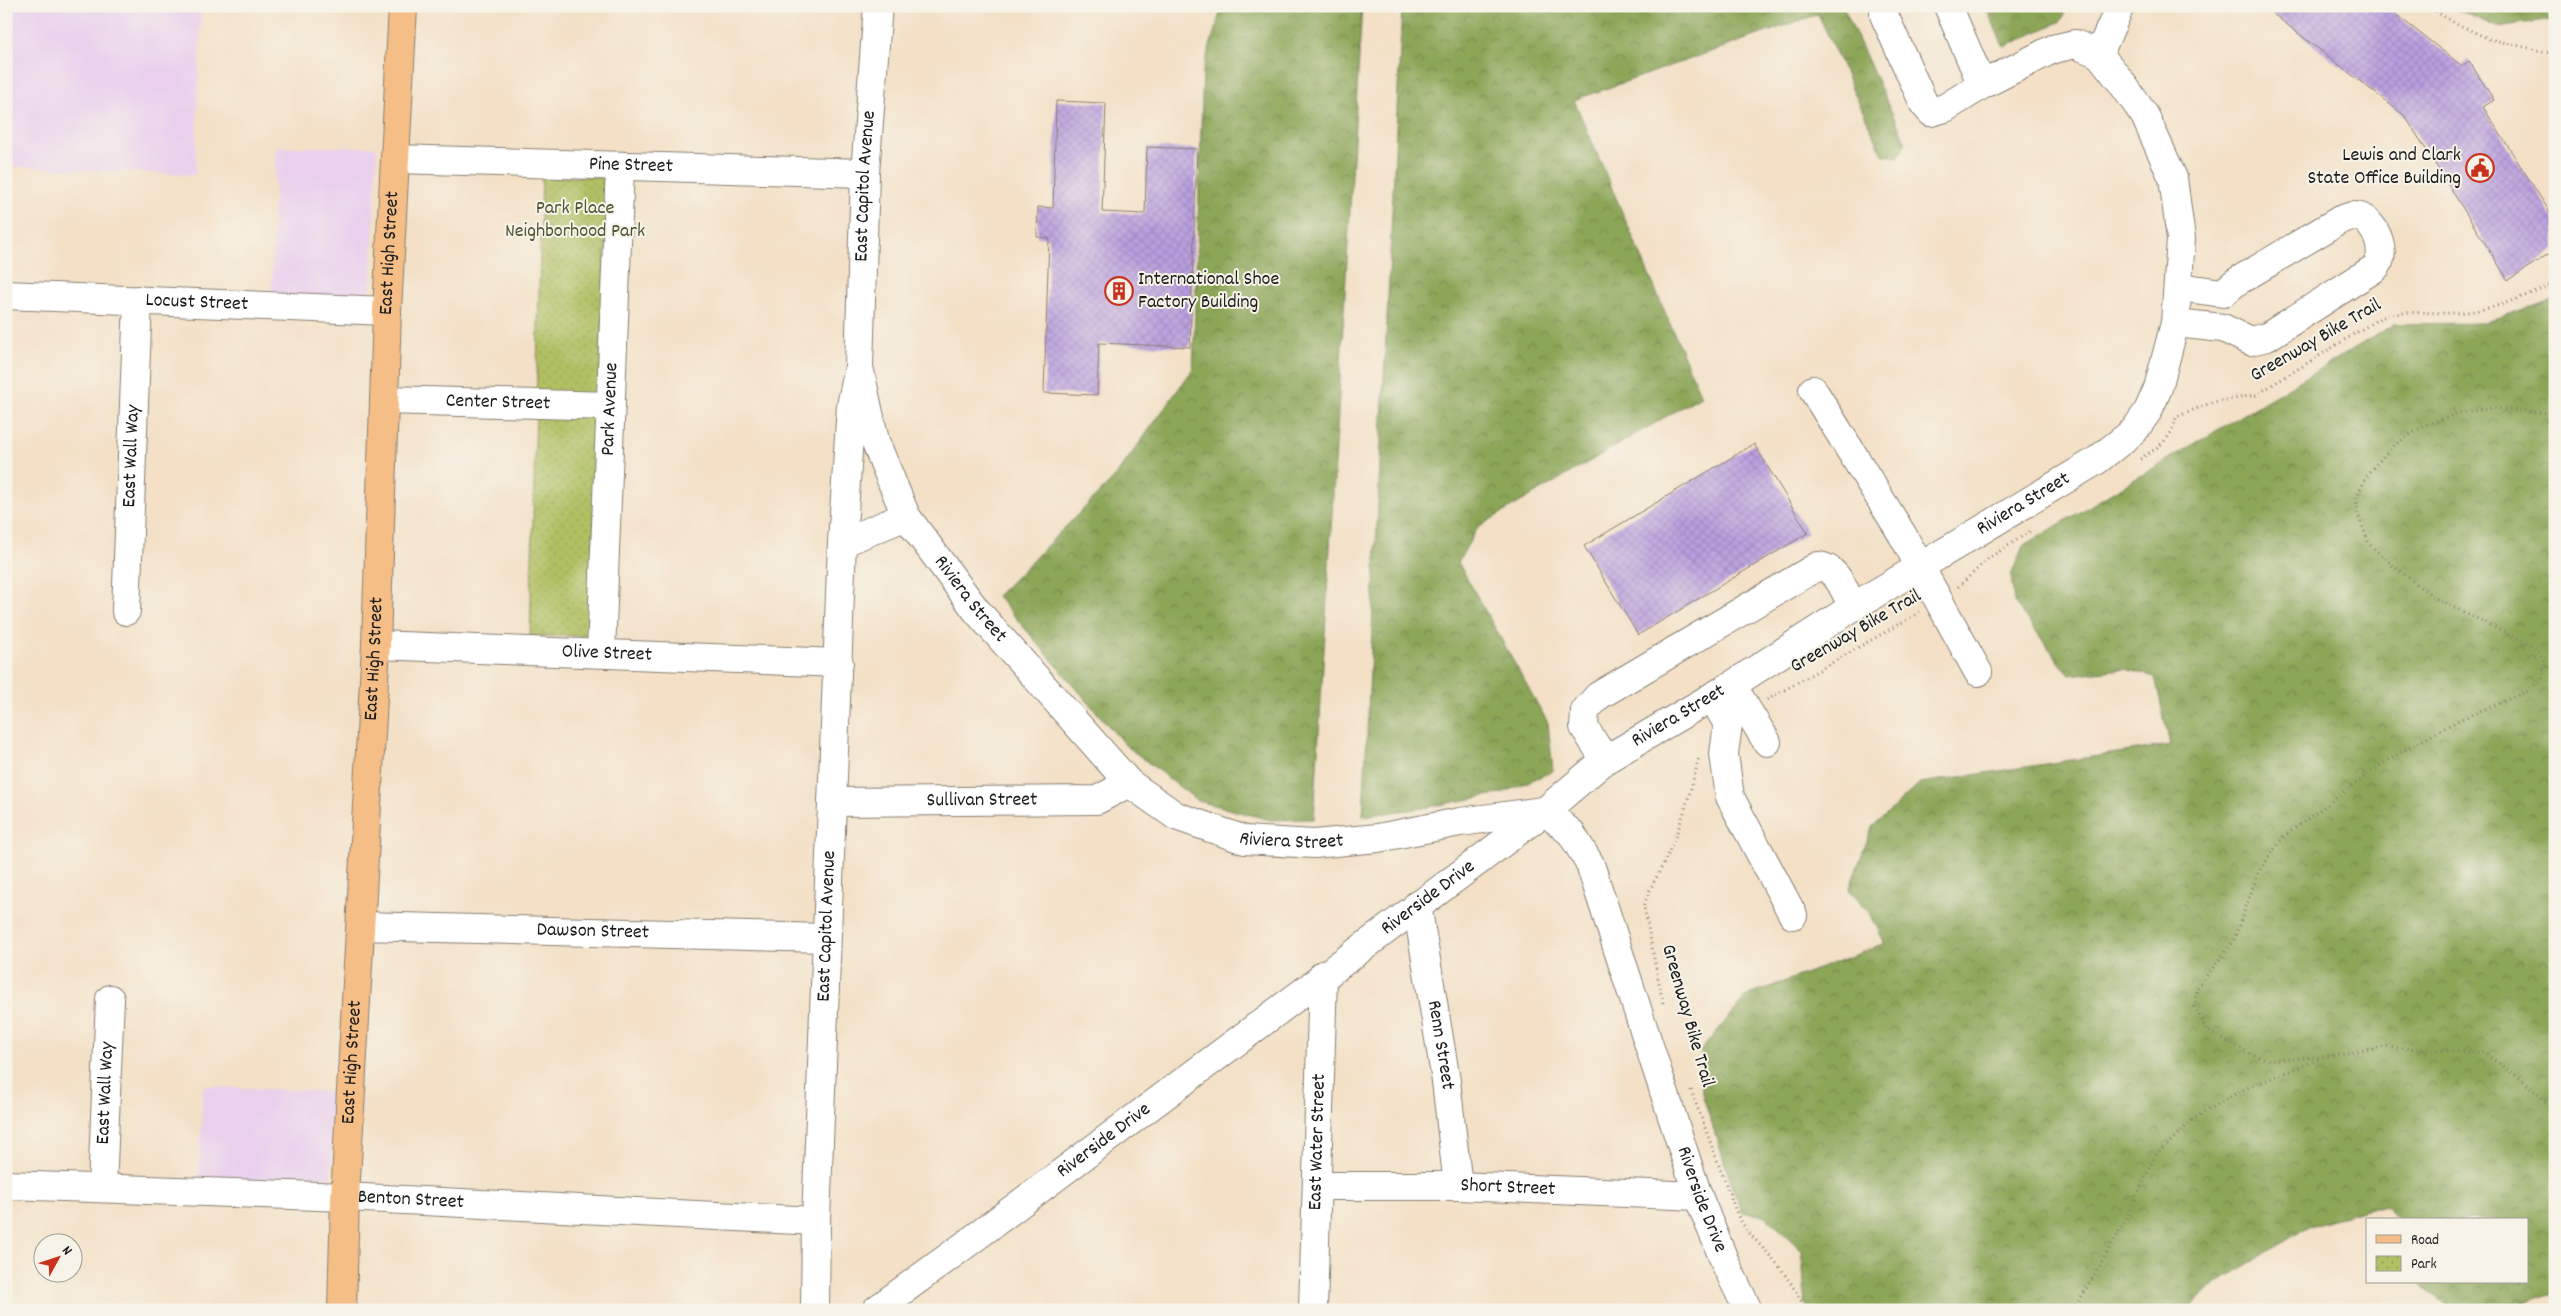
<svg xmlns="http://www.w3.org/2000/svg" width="2561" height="1316" font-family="Dekko,sans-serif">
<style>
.built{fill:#e9d1ed}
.forest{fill:url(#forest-crowns);stroke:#54613a}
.park{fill:url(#park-dots);stroke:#666e40}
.building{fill:url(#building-cross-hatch)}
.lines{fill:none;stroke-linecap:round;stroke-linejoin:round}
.minor-casing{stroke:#887e71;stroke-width:30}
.major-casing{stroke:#887e71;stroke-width:30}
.path{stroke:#887e71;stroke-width:3;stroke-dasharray:1 4;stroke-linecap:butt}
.minor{stroke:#fff;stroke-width:28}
.major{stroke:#f6be87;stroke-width:28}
.labels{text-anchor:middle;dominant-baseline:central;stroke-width:4;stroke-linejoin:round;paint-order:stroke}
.poi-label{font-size:20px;fill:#1c1c1c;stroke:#f7f3e8;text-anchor:end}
.street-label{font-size:20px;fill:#1c1c1c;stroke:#f7f3e8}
.park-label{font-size:20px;fill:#505535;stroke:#f7f3e8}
</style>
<defs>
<pattern id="forest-crowns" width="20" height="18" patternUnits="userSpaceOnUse" patternTransform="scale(1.25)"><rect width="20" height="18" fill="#8ca659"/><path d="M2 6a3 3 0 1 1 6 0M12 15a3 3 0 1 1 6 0" fill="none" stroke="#728649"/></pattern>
<pattern id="park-dots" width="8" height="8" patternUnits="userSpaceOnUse" patternTransform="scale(1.25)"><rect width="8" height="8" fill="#b1c063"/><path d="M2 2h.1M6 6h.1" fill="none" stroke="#98a455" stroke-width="1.8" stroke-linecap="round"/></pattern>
<pattern id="building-cross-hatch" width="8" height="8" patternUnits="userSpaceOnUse" patternTransform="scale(1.25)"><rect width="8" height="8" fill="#ba9fdf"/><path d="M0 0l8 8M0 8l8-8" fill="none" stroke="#9f88bf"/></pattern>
</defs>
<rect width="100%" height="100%" fill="#f7f3e8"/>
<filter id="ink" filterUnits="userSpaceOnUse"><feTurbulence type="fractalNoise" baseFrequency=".02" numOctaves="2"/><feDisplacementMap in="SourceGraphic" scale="10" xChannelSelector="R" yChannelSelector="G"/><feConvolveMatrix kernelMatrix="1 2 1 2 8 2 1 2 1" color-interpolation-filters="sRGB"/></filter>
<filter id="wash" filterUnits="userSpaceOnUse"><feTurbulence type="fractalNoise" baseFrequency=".0096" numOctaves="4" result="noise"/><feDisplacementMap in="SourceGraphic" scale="20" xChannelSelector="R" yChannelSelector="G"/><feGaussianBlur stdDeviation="1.12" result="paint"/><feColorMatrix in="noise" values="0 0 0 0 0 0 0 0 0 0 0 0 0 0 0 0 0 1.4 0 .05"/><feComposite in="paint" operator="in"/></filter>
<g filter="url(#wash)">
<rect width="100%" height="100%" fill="#f3e0c6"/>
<g class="built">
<path d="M6 6H201L195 175 6 166Z"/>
<path d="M276 147H377L371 287 367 294 359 299H271Z"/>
<path d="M203 1086 335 1092 331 1175 328 1182 320 1185 199 1180Z"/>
</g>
<g class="forest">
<path d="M1222 6H1362L1314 819 1270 820 1198 801 1124 744 997 596 1114 478 1193 369 1203 70Z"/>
<path d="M1402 6H1843L1906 143 1898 157 1883 155 1818 14 1574 100 1701 396 1478 527 1458 562 1548 723 1553 771 1502 793 1423 808 1363 816Z"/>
<path d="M1985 6H2068L2061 21 2004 47Z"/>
<path d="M2449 6H2555V23L2546 20 2497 27Z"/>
<path d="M2555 298V1293L2497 1310H2453L2423 1286 2422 1282H2527V1220H2399L2385 1205 2309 1226 2219 1282 2187 1310H1809L1805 1304 1802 1251 1766 1216 1741 1212 1702 1094 1701 1050 1748 995 1885 944 1871 915 1849 890 1872 827 1920 783 2170 745 2155 677 2124 669 2069 675 2014 602 2011 576 2023 546 2395 324 2483 323Z"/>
</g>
<path class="park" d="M542 177H601L608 181 590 634 584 636H530Z"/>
<g id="blocks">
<g class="building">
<path d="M2263 6H2385L2462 66 2469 61 2494 100 2483 107 2555 220V250L2508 280 2405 116Z"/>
<path d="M1056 101 1106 103 1102 212 1145 214 1147 147 1197 149 1190 347 1099 343 1097 395 1044 393 1049 238 1037 237 1038 207 1053 208Z"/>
<path d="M1754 444 1808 533 1638 635 1584 546Z"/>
</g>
</g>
</g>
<g filter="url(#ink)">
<use href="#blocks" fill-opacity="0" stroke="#887e71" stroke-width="1"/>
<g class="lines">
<defs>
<g id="minor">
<path d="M1948 6 1982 85"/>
<path d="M2099 54 2120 6"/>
<path id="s1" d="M396 159 865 173"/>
<path id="s2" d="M6 295 387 311"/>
<path d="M2175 323 2223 328 2250 341 2267 337 2375 268C2388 255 2377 224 2360 217 2353 214 2346 218 2340 220L2236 282 2223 293 2179 287"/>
<path id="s3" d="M859 367 875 441 906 516 976 610 1129 783 1176 816 1245 840 1314 844 1378 838 1460 822 1543 811"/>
<path d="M1813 390 1902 534 1978 672"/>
<path id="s4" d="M386 400 611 406"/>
<path id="s5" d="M842 543 851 406 859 367 865 173 878 6"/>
<path id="s6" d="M126 611 138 300"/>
<path id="s7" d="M376 645 839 663"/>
<path id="s8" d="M601 653 620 166"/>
<path d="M1732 685 1767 742"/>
<path d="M1712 697 1728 724 1724 754 1730 797 1793 915"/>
<path d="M1605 760 1584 727 1585 711 1598 696 1818 566C1838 568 1844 591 1853 607"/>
<path id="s9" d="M832 802 1097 800 1129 783"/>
<path id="s10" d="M1545 811 1571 833 1590 864 1698 1196 1727 1267 1748 1310"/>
<path id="s11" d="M1417 905 1446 1081 1458 1186"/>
<path id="s12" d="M361 926 826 938"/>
<path id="s13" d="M6 1185 345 1197 816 1221"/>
<path id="s14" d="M1317 1186H1458L1698 1196"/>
<path id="s15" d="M102 1188 110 999"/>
<path id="s16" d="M815 1310 816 1221 842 543 906 516"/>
<path id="s17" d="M876 1310 965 1245 1545 811 1605 760 1732 685 1853 607 2096 461 2134 431 2148 411 2158 388 2175 323 2181 239 2173 178 2145 116 2122 83 2099 54 2075 44 2053 49 1982 85 1945 108 1931 112 1924 104 1884 15V6"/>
<path id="s18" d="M1313 1310 1323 975"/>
</g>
<g id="major">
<path id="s19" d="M342 1310 345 1197 376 645 387 311 403 6"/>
</g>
</defs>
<use href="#minor" class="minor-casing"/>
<use href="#major" class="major-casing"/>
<g class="path">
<path d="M2427 6 2453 22 2489 39 2555 54"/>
<path d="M2555 414 2493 408 2459 413 2425 425 2393 446 2369 472 2356 498 2358 514 2369 544 2391 564 2435 598 2533 646 2545 660 2543 678 2528 691 2459 720 2389 759 2283 837 2259 871 2233 942 2197 988 2195 1007 2206 1030 2251 1054 2269 1060 2323 1057 2384 1047 2484 1053 2521 1079 2555 1110"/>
<path d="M2140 459C2158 447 2172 440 2176 417L2213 402 2256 395 2380 318C2406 309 2430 314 2456 313 2492 311 2523 297 2555 283"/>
<path d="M1958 587 1989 558 2032 530"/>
<path d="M1767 700 1920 612"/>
<path d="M1663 1003 1644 907C1648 888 1661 872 1668 854 1682 823 1691 790 1699 757"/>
<path d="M1691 1090 1737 1214C1746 1233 1760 1244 1774 1260 1786 1275 1797 1292 1806 1310"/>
<path d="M2074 1310 2122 1227 2155 1156 2196 1117 2242 1090 2320 1059"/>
</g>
<use href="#minor" class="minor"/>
<use href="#major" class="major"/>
</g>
</g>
<defs>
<symbol id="civic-ring" viewBox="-11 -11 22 22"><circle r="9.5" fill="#f7f3e8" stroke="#c8321e" stroke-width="1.5"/><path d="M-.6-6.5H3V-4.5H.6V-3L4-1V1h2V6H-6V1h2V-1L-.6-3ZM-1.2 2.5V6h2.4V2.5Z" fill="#c8321e"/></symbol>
<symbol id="building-ring" viewBox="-11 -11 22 22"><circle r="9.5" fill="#f7f3e8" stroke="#c8321e" stroke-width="1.5"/><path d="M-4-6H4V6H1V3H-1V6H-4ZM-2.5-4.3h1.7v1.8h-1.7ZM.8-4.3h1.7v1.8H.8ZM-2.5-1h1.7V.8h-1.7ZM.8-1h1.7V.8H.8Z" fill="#c8321e"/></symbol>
</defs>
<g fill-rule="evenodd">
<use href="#civic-ring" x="2464" y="152" width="32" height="32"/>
<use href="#building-ring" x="1103" y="275" width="32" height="32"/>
</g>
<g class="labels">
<g class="poi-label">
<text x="2461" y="156">Lewis and Clark<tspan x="2461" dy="23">State Office Building</tspan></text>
<text x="1138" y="280" text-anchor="start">International Shoe<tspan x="1138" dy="23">Factory Building</tspan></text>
</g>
<g class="street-label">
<text stroke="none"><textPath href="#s1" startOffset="235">Pine Street</textPath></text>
<text stroke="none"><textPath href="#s5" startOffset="358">East Capitol Avenue</textPath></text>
<text stroke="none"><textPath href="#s19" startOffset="1058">East High Street</textPath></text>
<text stroke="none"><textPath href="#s2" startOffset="191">Locust Street</textPath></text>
<text transform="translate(2316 341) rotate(-30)">Greenway Bike Trail</text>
<text stroke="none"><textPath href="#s4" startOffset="112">Center Street</textPath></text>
<text stroke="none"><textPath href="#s8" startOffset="244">Park Avenue</textPath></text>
<text stroke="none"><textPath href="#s6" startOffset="155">East Wall Way</textPath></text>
<text stroke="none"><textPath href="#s17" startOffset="1404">Riviera Street</textPath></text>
<text stroke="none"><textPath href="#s3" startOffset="262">Riviera Street</textPath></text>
<text transform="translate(1856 632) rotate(-30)">Greenway Bike Trail</text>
<text stroke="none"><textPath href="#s7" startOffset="231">Olive Street</textPath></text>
<text stroke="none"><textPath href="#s19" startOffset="652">East High Street</textPath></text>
<text stroke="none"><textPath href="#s17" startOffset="999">Riviera Street</textPath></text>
<text stroke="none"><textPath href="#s9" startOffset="150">Sullivan Street</textPath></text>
<text stroke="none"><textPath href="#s3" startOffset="682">Riviera Street</textPath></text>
<text stroke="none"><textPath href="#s17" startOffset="689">Riverside Drive</textPath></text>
<text stroke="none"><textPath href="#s16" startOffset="384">East Capitol Avenue</textPath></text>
<text stroke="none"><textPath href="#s12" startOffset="232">Dawson Street</textPath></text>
<text transform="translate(1687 1016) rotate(74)">Greenway Bike Trail</text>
<text stroke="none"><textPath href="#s11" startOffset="142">Renn Street</textPath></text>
<text stroke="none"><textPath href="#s19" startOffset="248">East High Street</textPath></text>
<text stroke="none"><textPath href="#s15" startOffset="95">East Wall Way</textPath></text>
<text stroke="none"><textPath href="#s17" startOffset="284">Riverside Drive</textPath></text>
<text stroke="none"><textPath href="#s18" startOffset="168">East Water Street</textPath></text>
<text stroke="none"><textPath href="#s14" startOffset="191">Short Street</textPath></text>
<text stroke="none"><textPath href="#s13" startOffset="405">Benton Street</textPath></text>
<text stroke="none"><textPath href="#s10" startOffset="424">Riverside Drive</textPath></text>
</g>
<g class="park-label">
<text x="575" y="209">Park Place<tspan x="575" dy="23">Neighborhood Park</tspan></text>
</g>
</g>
<rect width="2561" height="1316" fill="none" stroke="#f7f3e8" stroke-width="25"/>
<rect x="2366" y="1218" width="162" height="65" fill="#f7f3e8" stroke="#9f9d96"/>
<rect x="2376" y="1235" width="25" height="8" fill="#f6be87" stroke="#9f9d96"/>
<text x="2411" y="1244" font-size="15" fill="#1c1c1c">Road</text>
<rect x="2376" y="1256" width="25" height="15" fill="url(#park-dots)" stroke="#9f9d96"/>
<text x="2411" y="1268" font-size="15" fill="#1c1c1c">Park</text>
<g transform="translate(58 1258) rotate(50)"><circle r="24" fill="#f7f3e8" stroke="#9f9d96"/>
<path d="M0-4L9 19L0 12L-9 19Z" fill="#c8321e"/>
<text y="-8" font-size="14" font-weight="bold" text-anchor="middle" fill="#1c1c1c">N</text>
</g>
</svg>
